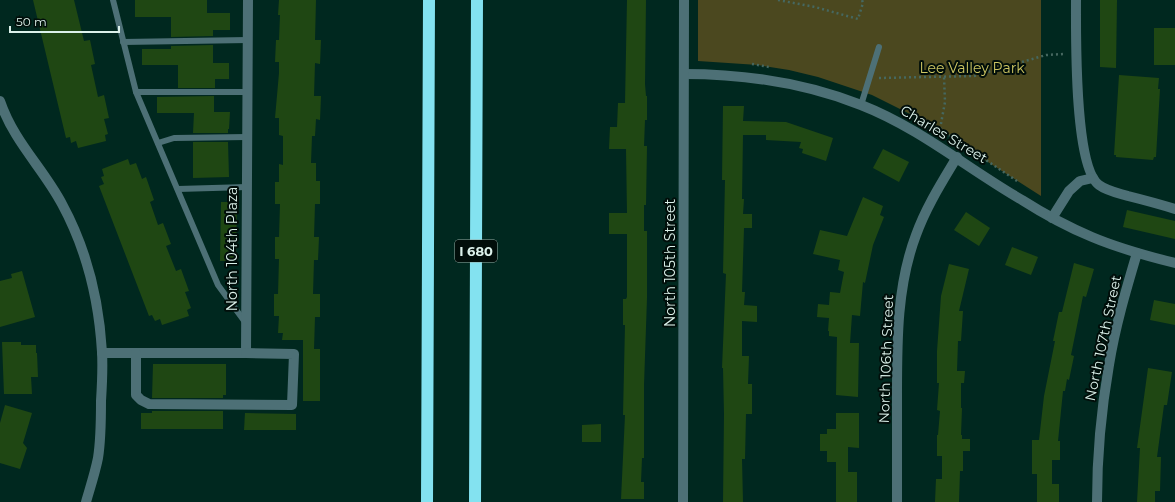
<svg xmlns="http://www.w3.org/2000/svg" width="1175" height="502" font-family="Montserrat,sans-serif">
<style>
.green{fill:#4b481f}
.building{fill:#1f4713}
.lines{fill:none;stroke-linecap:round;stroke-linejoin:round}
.path{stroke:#466860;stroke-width:2.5;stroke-dasharray:2 3;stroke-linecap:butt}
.lane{stroke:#4d7076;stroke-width:6}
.street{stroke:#4d7076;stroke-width:10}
.highway{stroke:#83e2f0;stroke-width:12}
.labels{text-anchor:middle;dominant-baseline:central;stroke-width:4;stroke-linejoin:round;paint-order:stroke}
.shield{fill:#010e0a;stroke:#9aada7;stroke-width:1}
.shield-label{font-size:13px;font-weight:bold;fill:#dbf1ea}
.park-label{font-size:14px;fill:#cec663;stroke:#010e0a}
.street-label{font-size:14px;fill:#dbf1ea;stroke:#010e0a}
</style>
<rect width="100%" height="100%" fill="#00281f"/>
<path class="green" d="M698 0H1041V196L977 155 940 129 872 95 818 77 789 70 758 65 698 61Z"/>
<g class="building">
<path d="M33 0H74L84 41 90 40 95 64 91 65 98 97 104 95 109 118 104 119 108 134 105 135 106 141 78 148 76 141 71 143 70 137 66 138Z"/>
<path d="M135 0H207V13H230V30H213V36L171 37V17H135Z"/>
<path d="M279 0H316L315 40H321L320 64 315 63 314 96H321L320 120 316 119 315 136H312L311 163H316V181H320V204H315L314 237H319L318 260H314L313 294H320V317H315L314 349H320V401H303V340H282L283 333H278L279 316H274V294H278L279 259H275V237H279L280 204H275V182H279V164L283 165V136L279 135V118H275L279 73V62H275L276 40H279L280 15H278Z"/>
<path d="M627 0H646L645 84 646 96H647V120H645L644 146H647L646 205H644V231H647V298L644 385V458H642L641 482H644V499H621L625 415H623L625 325H623V299H626L627 297V234H609V213H627L626 149H609L610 127H617L618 103H625Z"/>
<path d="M1100 0H1117L1116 68 1100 67Z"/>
<rect x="1154" y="28" width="21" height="37"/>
<path d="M213 45V63H229V79H215V88H178V65H142V49H171V46Z"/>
<path d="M1119 75 1159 78 1158 89H1160L1156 157H1154L1153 160 1116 157V155H1114Z"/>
<path d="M214 96V112H230L229 129H228V133H193L194 113H157V97Z"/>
<path d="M723 106H744L743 121 786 122 833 138 826 161 802 153 803 149 799 148 801 142 766 140V135H743L742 199H744L743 214H752V228H744L742 292H745L744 305 757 306V322L742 321V356H749L748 384H752V414H746L745 459H742L743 502H723L724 414 723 368H722L726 274 723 273 725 180H722Z"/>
<path d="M193 142H228L229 177 193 178Z"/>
<path d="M883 149 909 162 899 182 873 168Z"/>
<path d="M128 159 130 165 136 163 142 179 146 177 154 200 150 202 158 225 163 223 171 244 166 246 176 271 181 269 189 291 185 292 191 308 187 310 189 316 162 325 160 319 155 321 152 315 149 316 99 186 104 184 101 177 104 176 102 169Z"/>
<path d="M863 197 883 206 880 215 884 217 873 245 865 283 863 282 860 316 852 315 850 343H859L858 397 836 395 837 337 829 336V331H828L829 318 817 317 818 304 829 305 830 292 840 293 844 272 838 270 840 260 813 254 820 230 847 236Z"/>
<path d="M221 202H237L236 261H220Z"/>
<path d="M1127 210 1175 221V239L1123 227Z"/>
<path d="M966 212 990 228 979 246 954 230Z"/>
<path d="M1012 247 1038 257 1031 275 1005 265Z"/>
<path d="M1074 263 1094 269 1086 297 1083 296 1071 355 1074 356 1069 380 1067 379 1065 391H1063L1058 441H1060V460H1052V484H1059V502H1037V474H1032V440H1039L1044 396 1055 341H1053L1059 312H1062Z"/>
<path d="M949 264 969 269 959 311H963L961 341H958L957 371H965L964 383H961V408H962L961 435H962V439H970V451H963V471H960L959 502H935L936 479H942V456H937V435H938L940 411 937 410 939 383H937V351L941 296Z"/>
<path d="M22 271 35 317 0 327V281L12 278 11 274Z"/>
<path d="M1154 300 1175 304V325L1150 320Z"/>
<path d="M2 342H21V345H36V353H37L38 377H31L32 394H4Z"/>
<path d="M153 364H226V395H223V398H152Z"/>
<path d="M1148 368 1172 372 1167 405H1164L1157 457H1161L1160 491H1155V502H1137L1140 448H1137Z"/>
<path d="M5 405 32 413 23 443 27 448 20 469 0 463V423Z"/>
<path d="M152 411H223V429H141V413H152Z"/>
<path d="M245 413 296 414V430H244Z"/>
<path d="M836 413H859V448L848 447V472H857V502H836V462H827V451H820V434H827V429H836Z"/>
<path d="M601 424V442H582V425Z"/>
</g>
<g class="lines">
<g class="path">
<path d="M778 0 815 7 858 19 863 3 862 0"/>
<path d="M752 64 769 67"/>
<path d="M879 78 974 76 1046 55 1064 54"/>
<path d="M910 113 940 129 1017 181"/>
<path d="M940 129 945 102 944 76"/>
</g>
<g class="lane">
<path d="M113 0 136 92H247"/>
<path d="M123 42 248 40"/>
<path d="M136 92 218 285 245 322"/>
<path d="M861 105 879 47"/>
<path d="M158 143 174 138 247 137"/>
<path d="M178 189 247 187"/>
</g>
<g class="street">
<path d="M1076 0C1076 33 1074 167 1099 185 1107 191 1118 193 1128 196 1144 200 1159 204 1175 209"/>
<path d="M684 74C744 74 805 83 861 105 920 128 968 169 1022 200 1044 214 1068 227 1092 237 1118 248 1147 256 1175 263"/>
<path d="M0 101C14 142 43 168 62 204 87 250 99 301 102 352 103 369 102 385 101 401 101 420 101 439 98 458 95 473 90 488 86 502"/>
<path d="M1052 218 1069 191 1080 181 1093 178"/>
<path d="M102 353H246L248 0"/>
<path d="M136 353V395L141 400 149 404 292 405 294 354 246 353"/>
<path d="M683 502 684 0"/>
<path d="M897 502C897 466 897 429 897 393 897 340 897 285 916 235 926 207 942 182 957 157"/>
<path d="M1097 502C1097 456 1101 411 1109 365 1115 327 1126 290 1137 253"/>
</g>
<g class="highway">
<path d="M427 502 429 0"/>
<path d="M475 502 477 0"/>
</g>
</g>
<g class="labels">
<rect class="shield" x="455" y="240" width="42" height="22" rx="3"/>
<g class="shield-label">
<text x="476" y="251">I 680</text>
</g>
<g class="park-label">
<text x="972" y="68">Lee Valley Park</text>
</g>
<g class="street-label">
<text transform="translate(944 134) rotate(31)">Charles Street</text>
<text transform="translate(232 249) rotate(-90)">North 104th Plaza</text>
<text transform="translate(670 263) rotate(-90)">North 105th Street</text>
<text transform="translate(1103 338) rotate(-78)">North 107th Street</text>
<text transform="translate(886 359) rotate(-88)">North 106th Street</text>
</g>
</g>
<path d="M10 26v6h109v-6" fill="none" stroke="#dbf1ea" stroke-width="2"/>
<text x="16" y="26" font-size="12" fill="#dbf1ea" stroke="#010e0a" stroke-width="3" paint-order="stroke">50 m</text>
</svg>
